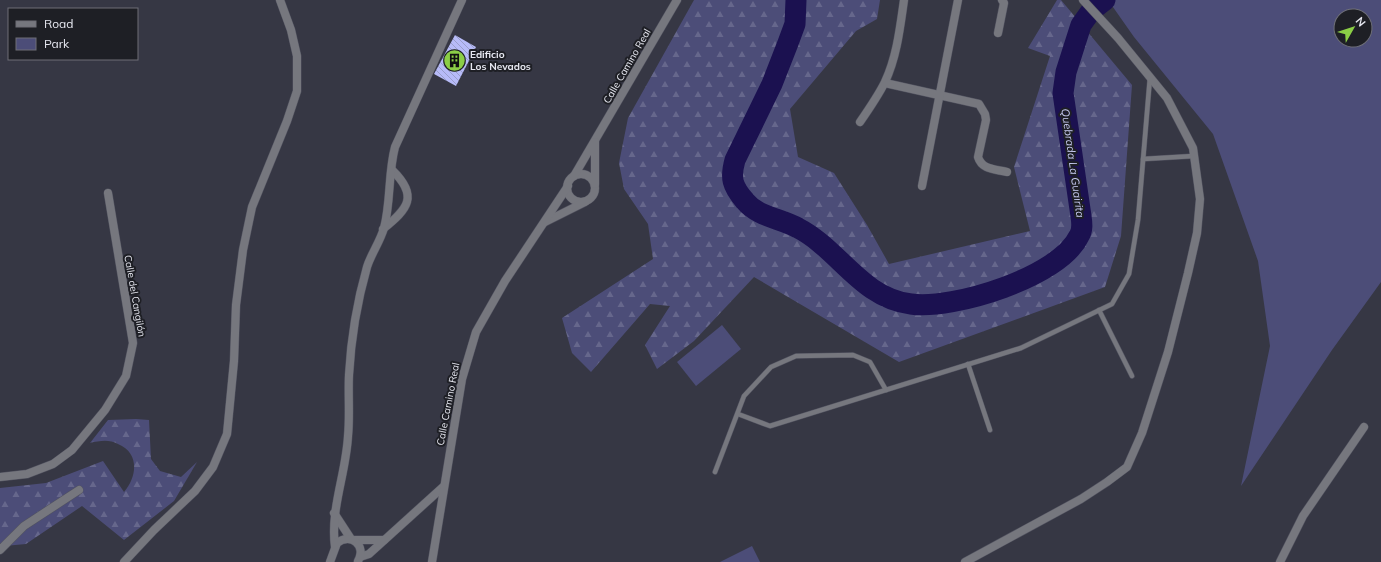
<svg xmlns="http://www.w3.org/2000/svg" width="1381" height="562" font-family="Mulish,sans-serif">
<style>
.green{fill:#4c4d78;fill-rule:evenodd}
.forest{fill:url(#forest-firs)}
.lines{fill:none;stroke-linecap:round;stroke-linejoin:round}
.river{stroke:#1b1150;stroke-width:21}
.building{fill:url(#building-back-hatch)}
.lane-casing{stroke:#525360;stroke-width:5.5}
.street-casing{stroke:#525360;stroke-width:9}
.lane{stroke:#76777e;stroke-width:4.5}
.street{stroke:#76777e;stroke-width:8}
.labels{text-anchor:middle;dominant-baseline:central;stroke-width:4;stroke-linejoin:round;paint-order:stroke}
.poi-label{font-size:10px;font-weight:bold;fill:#e7e8f1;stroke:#1e1f25;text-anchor:start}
.street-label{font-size:10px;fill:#e7e8f1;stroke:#1e1f25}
.water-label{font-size:11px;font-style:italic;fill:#cacdf5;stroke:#1e1f25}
</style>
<defs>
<pattern id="forest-firs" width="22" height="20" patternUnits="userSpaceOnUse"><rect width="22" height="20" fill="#4c4d78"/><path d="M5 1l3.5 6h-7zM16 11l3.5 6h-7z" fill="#66678c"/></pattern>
<pattern id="building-back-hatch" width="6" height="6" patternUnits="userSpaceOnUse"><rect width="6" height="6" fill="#b7bbf8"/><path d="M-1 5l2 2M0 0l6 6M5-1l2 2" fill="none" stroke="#9a9ecc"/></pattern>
</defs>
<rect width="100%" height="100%" fill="#363744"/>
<g class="green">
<path d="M1108 0H1381V282L1332 350 1241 486 1270 346 1258 261 1213 134 1134 37ZM1341 16H1365V40H1341Z"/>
<path d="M722 325 741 349 696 386 677 362Z"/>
<path d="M752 546 760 562H720Z"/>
</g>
<g class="forest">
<path d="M694 0H880L877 19 856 31 790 109 798 157 834 173 867 225 889 264 1030 231 1014 167 1050 56 1028 48 1057 0H1061L1132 85 1121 236 1105 287 899 362 754 277 694 341 657 369 645 345 670 306 650 304 591 372 572 353 562 318 653 259 648 224 624 189 619 163 628 118Z"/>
<path d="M136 419 149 420 151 459 160 471 181 477 197 462 174 501 124 540 82 506 26 544 4 546 0 543V488L46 483 103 461 124 492C137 477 140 453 118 444 109 439 99 441 90 443L108 420Z"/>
</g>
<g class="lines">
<path class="river" d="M796 0 795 24 788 43 772 84 735 160C730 178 732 186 745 201 758 217 780 218 798 228 839 249 861 298 911 304 953 310 1060 277 1079 236 1083 230 1082 223 1081 216L1063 93 1066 72 1081 25 1091 11 1105 0"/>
</g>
<path class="building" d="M455 35 476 47 456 86 434 74Z"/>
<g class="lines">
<defs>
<g id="lane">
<path d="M1143 159 1194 156"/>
<path d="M1099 310 1132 376"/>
<path d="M968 364 990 430"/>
<path d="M738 414 770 426 1021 348 1112 304 1129 274 1138 220 1150 77"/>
<path d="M715 472 744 396 771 367 796 356 853 355 870 362 886 390"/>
</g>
<g id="street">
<path d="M998 33 1004 3 1002 0"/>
<path d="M885 83 979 104 985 114 986 120 978 157C982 170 995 169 1007 172"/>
<path d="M860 122C869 109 878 96 885 82 897 56 900 28 904 0"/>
<circle cx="581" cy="188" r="14"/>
<path d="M574 176 677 0"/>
<path d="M595 184V142"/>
<path d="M922 186 958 0"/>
<path d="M545 222 585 202"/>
<path d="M383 229C408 209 419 196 392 170"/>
<path d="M0 477 27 474 53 464 72 450 105 410 126 376 133 343 108 193"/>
<path d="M334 513 351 539"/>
<path d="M355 540H384"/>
<path d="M335 547C330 509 346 474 348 436 350 416 348 395 349 375 351 339 357 302 367 267 371 254 380 242 384 228 391 202 388 173 395 147L462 0"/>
<path d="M0 550 24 526 79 490"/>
<path d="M360 557 369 554 443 487"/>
<path d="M124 562 154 530 195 491 213 467 227 434 234 361 236 305 243 250 252 207 287 121 297 91V56L291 30 280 0"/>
<path d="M330 562 337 543C351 532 367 546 358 561"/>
<path d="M432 562 462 379 476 332 505 281 568 186"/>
<path d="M965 562 1081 499 1107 482 1127 467 1142 433 1168 352 1188 273 1197 233 1200 199 1193 148 1167 98 1118 38 1083 0"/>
<path d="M1280 562 1303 516 1364 427"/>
</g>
</defs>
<use href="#lane" class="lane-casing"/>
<use href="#street" class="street-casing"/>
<use href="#lane" class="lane"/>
<use href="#street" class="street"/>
</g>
<defs>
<symbol id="building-disc" viewBox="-11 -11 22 22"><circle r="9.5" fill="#8bce46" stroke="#1e1f25"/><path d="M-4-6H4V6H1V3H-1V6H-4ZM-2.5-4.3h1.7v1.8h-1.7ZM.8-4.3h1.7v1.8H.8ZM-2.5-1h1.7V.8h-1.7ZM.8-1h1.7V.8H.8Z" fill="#111"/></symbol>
</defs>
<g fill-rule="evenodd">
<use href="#building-disc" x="442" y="48" width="25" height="25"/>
</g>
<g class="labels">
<g class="poi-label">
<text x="470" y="54">Edificio<tspan x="470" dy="12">Los Nevados</tspan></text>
</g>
<g class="street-label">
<text transform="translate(627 66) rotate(-60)">Calle Camino Real</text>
<text transform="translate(135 296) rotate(80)">Calle del Cangilón</text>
<text transform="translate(448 404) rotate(-79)">Calle Camino Real</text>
</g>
<g class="water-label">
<text transform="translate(1073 163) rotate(82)">Quebrada La Guairita</text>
</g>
</g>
<rect x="8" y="8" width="130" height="52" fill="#1e1f25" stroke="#6e6f77"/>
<rect x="16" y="21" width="20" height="6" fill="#76777e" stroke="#6e6f77"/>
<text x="44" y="28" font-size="12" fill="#e7e8f1">Road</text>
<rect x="16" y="38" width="20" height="12" fill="#4c4d78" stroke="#6e6f77"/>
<text x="44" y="48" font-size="12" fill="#e7e8f1">Park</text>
<g transform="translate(1353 28) rotate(51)"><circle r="19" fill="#1e1f25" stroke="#6e6f77"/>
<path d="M0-3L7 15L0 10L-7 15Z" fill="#8bce46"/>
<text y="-6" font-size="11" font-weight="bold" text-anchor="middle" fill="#e7e8f1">N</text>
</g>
</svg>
